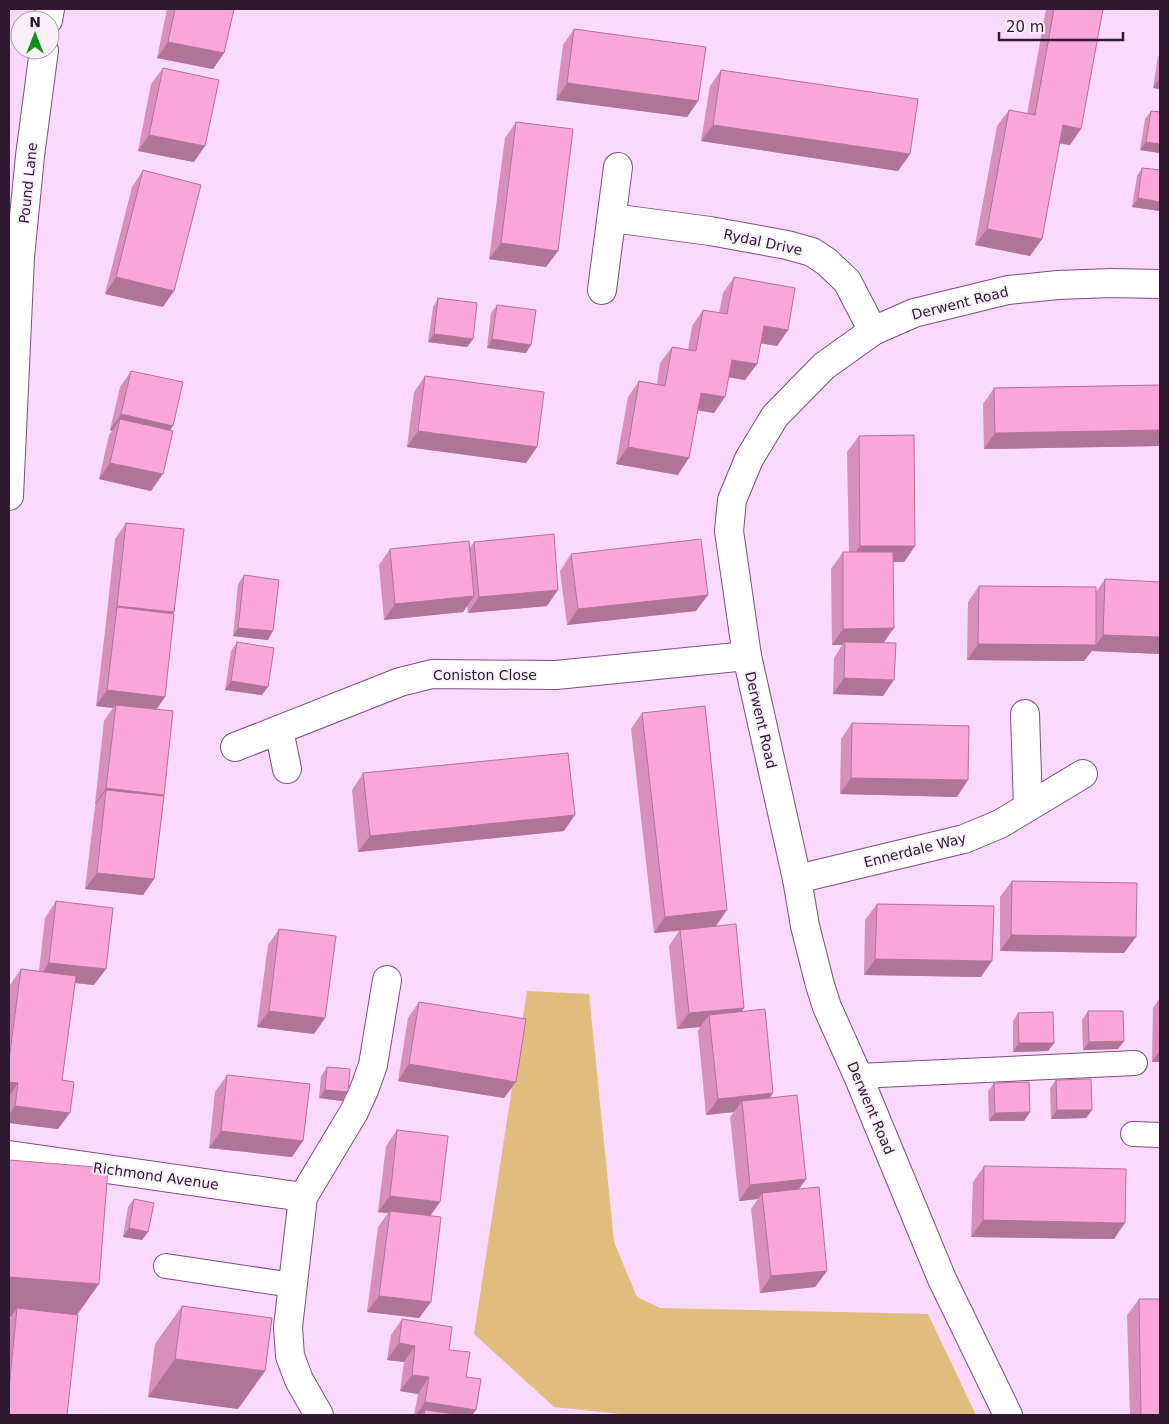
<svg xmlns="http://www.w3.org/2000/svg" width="1169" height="1424" viewBox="0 0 1169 1424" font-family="'DejaVu Sans',sans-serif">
  <rect width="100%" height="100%" fill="#fbd8fe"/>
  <polygon fill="#dfbd7c" points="527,991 589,994 614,1242 637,1297 660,1308 928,1314 976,1415 630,1415 554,1407 474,1334"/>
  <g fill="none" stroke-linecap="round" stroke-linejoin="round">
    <g stroke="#7e4c84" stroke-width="26">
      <g id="service">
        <polyline points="858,1076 1135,1063"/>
        <polyline points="1133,1134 1160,1135"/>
        <polyline points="166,1266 292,1285"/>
      </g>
    </g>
    <g stroke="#7e4c84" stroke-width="30">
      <g id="minor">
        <polyline points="612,218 710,231 787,245 812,252 827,262 847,281 873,331"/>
        <polyline points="602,290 618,167"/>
        <polyline points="1025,714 1028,807"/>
        <polyline points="279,730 287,769"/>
        <polyline points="235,747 400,682 432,674 556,675 747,656"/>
        <polyline points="797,879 964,839 1000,824 1083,774"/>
        <polyline points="9,1155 303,1197"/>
        <polyline points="319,1415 299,1380 290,1356 288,1327 303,1197 354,1112 364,1090 373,1065 387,980"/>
        <polyline points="1008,1415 942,1279 858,1076 827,1007 820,985 805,926 797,879 747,656 729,531 732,500 749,459 775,416 824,366 873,331 914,313 1008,290 1058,285 1111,283 1160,284"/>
      </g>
    </g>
    <g stroke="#7e4c84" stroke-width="30">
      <g id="tertiary">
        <polyline points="48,20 50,9"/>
        <polyline points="9,496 20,257 30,156 44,50"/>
      </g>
    </g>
    <use href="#service" stroke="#fff" stroke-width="24"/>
    <use href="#minor" stroke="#fff" stroke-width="28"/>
    <use href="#tertiary" stroke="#fff" stroke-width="28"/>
  </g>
  <g fill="#d88fbb">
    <polygon points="167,9 234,9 224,53 213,69 157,58"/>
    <polygon points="1046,9 1103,9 1070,145 1059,143 1042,239 1030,256 975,245 997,126 1009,110 1027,114"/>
    <polygon points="574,29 698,101 687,117 556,100 563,45"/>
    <polygon points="1160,54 1160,89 1153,88 1158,57"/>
    <polygon points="163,68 194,162 138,151 151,84"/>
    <polygon points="721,70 910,154 898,171 701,141 710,86"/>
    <polygon points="1151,111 1160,153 1140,150 1145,119"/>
    <polygon points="516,122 558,251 546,267 489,259 505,138"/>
    <polygon points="1142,168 1160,170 1160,211 1132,207 1137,176"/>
    <polygon points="143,170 163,307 105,294 132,187"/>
    <polygon points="734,277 788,330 777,346 761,343 757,364 745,380 729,377 714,413 698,410 678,475 616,464 628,397 639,381 657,384 660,363 672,347 688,350 692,326 703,310 719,313 723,293"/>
    <polygon points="438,298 473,339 467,347 428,342 433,307"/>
    <polygon points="497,305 531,345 526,353 487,348 491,313"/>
    <polygon points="131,371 170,430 151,491 99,479 109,435 112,431 110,430 120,387"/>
    <polygon points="425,376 537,447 526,463 407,447 414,392"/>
    <polygon points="1160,385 1160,446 984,449 983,404 994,388"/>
    <polygon points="859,436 915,546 904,562 893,562 884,643 883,696 833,694 834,658 842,645 832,645 831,569 843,552 849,552 847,452"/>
    <polygon points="126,523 174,612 173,614 165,697 156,709 164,795 163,796 154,879 143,895 85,889 95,806 96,804 95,804 104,721 113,708 96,706 106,623 106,622 115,539"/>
    <polygon points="474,542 547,606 468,613 467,606 463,612 384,620 379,565 390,549 470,548"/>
    <polygon points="571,554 696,611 567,625 560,571"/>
    <polygon points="244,575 268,640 233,636 238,584"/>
    <polygon points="1105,579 1160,654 1092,651 1084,661 967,660 968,602 979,586 1096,592"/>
    <polygon points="237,642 262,695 225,690 231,651"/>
    <polygon points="642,713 744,1008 742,1011 773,1093 769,1098 806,1179 799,1189 827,1271 815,1287 760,1293 751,1209 758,1199 739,1201 730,1117 734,1112 706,1115 698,1031 700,1027 677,1029 669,946 679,931 654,933 631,729"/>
    <polygon points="852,723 957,797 840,794 841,739"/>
    <polygon points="363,773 564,831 358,852 352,790"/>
    <polygon points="1012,881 1124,953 1000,951 1000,897"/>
    <polygon points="56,901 94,985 75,983 62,1080 58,1129 9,1123 9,992 10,985 21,969 39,971 45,918"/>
    <polygon points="877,904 981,977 864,975 865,920"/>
    <polygon points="279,929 325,1018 314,1034 257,1027 268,945"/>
    <polygon points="1160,998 1160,1062 1152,1062 1153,1008"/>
    <polygon points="419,1002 516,1082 504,1098 398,1081 408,1018"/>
    <polygon points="1088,1011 1124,1041 1118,1049 1083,1050 1082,1020"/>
    <polygon points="1018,1013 1054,1043 1048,1051 1013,1052 1013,1021"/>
    <polygon points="327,1067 348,1092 342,1101 319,1098 321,1076"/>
    <polygon points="227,1075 292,1157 209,1148 215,1092"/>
    <polygon points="1056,1080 1092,1110 1086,1118 1051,1119 1050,1088"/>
    <polygon points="994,1083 1030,1112 1024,1121 989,1121 988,1091"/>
    <polygon points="397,1130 430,1216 431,1302 419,1318 367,1312 378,1227 388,1213 378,1212 386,1146"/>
    <polygon points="9,1160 77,1315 9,1415 9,1321 11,1317"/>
    <polygon points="984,1166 1114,1239 971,1237 973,1182"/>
    <polygon points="134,1199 148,1232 142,1240 123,1237 128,1207"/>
    <polygon points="1139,1299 1160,1415 1130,1415 1127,1315"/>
    <polygon points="182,1306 265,1371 238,1409 148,1397 155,1344"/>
    <polygon points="402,1319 449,1350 466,1377 476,1410 472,1415 414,1415 418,1394 400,1391 404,1362 387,1360 391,1335"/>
  </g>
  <g fill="#b07498">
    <polygon points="168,42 224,53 213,69 157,58"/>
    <polygon points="1159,79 1160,80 1160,89 1153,88"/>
    <polygon points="567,83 698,101 687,117 556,100"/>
    <polygon points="713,125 910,154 898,171 701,141"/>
    <polygon points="1063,125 1081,129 1070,145 1051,142"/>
    <polygon points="149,135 205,146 194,162 138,151"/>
    <polygon points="1146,142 1160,144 1160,153 1140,150"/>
    <polygon points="1138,198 1160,202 1160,211 1132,207"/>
    <polygon points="987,229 1042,239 1030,256 975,245"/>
    <polygon points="501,243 558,251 546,267 489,259"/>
    <polygon points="116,277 174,291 163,307 105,294"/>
    <polygon points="764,326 788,330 777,346 752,342"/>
    <polygon points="434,334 473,339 467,347 428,342"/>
    <polygon points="492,339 531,345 526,353 487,348"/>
    <polygon points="732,360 757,364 745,380 720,376"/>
    <polygon points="701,393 725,397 714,413 689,409"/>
    <polygon points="121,414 173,426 162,442 120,419 112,431 110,430"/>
    <polygon points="1160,430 1160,446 984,449 995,433"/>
    <polygon points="418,431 537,447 526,463 407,447"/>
    <polygon points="628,447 689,458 678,475 616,464"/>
    <polygon points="110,463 163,474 151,491 99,479"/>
    <polygon points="860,546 915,546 904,562 849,562"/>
    <polygon points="558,590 547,606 468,613 479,597"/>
    <polygon points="708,595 696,611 567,625 578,609"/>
    <polygon points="474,596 463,612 384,620 395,604"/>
    <polygon points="117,606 174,612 163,628 117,607 106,622"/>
    <polygon points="238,628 273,631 268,640 233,636"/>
    <polygon points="894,628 882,645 845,642 842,645 832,645 843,629"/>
    <polygon points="1103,635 1160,637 1160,654 1092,651"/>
    <polygon points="978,644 1096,645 1084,661 967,660"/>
    <polygon points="844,678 894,680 883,696 833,694"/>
    <polygon points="231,681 268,687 262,695 225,690"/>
    <polygon points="107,690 165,697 154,713 116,705 113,708 96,706"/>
    <polygon points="851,778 968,780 957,797 840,794"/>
    <polygon points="106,788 164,795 152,811 106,790 96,804 95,804"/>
    <polygon points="575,815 564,831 358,852 370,836"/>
    <polygon points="97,873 154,879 143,895 85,889"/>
    <polygon points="727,910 716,926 654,933 665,917"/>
    <polygon points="1011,935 1136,937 1124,953 1000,951"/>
    <polygon points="875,959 992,961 981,977 864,975"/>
    <polygon points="49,963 106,969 94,985 38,979"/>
    <polygon points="744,1008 733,1024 709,1015 700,1027 677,1029 689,1013"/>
    <polygon points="269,1011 325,1018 314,1034 257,1027"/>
    <polygon points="1124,1041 1118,1049 1083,1050 1089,1042"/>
    <polygon points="1019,1043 1054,1043 1048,1051 1013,1052"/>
    <polygon points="1160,1050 1160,1062 1152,1062"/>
    <polygon points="409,1064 516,1082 504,1098 398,1081"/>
    <polygon points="9,1082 18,1083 9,1097"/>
    <polygon points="325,1090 348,1092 342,1101 319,1098"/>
    <polygon points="773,1093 762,1109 742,1101 734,1112 706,1115 718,1099"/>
    <polygon points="15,1106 70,1113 58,1129 9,1123 9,1115"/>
    <polygon points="1057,1110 1092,1110 1086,1118 1051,1119"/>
    <polygon points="1030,1112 1024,1121 989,1121 995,1113"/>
    <polygon points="221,1131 303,1141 292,1157 209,1148"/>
    <polygon points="806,1179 795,1195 762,1193 758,1199 739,1201 750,1185"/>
    <polygon points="390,1196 440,1202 429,1218 390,1211 388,1213 378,1212"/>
    <polygon points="983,1220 1125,1223 1114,1239 971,1237"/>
    <polygon points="129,1228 148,1232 142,1240 123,1237"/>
    <polygon points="827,1271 815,1287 760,1293 771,1276"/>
    <polygon points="9,1277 99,1284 72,1322 17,1308 11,1317 9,1317"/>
    <polygon points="379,1296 431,1302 419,1318 367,1312"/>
    <polygon points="399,1343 415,1346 404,1362 387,1360"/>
    <polygon points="175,1359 265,1371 238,1409 148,1397"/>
    <polygon points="412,1375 429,1377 418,1394 400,1391"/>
    <polygon points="425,1402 476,1410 472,1415 424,1415 425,1410 422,1415 416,1415"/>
  </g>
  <g fill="#fba6d9" stroke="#b07498">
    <polygon points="175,9 234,9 224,53 168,42"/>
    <polygon points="1054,9 1103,9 1081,129 1063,125 1042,239 987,229 1009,110 1035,115"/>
    <polygon points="574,29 706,47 698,101 567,83"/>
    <polygon points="163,68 219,80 205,146 149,135"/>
    <polygon points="721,70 918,99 910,154 713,125"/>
    <polygon points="1151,111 1160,112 1160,144 1146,142"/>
    <polygon points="516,122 573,129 558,251 501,243"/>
    <polygon points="1142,168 1160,170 1160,202 1138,198"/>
    <polygon points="143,170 201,185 174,291 116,277"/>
    <polygon points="734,277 795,288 788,330 764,326 757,364 732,360 725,397 701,393 689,458 628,447 639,381 665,386 672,347 696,351 703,310 727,314"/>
    <polygon points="438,298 477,303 473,339 434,334"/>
    <polygon points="497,305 536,310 531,345 492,339"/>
    <polygon points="131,371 183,382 173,426 121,414"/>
    <polygon points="425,376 544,392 537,447 418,431"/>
    <polygon points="1160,385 1160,430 995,433 994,388"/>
    <polygon points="120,419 173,431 163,474 110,463"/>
    <polygon points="914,435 915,546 860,546 859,436"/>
    <polygon points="126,523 184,529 174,612 117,606"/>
    <polygon points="554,534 558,590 479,597 474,542"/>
    <polygon points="701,539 708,595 578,609 571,554"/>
    <polygon points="469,541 474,596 395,604 390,549"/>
    <polygon points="843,552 893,552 894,628 843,629"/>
    <polygon points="244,575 279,580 273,631 238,628"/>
    <polygon points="1105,579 1160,582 1160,637 1103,635"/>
    <polygon points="979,586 1096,587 1096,645 978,644"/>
    <polygon points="117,607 174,614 165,697 107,690"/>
    <polygon points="237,642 274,648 268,687 231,681"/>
    <polygon points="845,642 896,643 894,680 844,678"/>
    <polygon points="116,705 173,711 164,795 106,788"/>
    <polygon points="705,706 727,910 665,917 642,713"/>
    <polygon points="852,723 969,726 968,780 851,778"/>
    <polygon points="568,753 575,815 370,836 363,773"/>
    <polygon points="106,790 164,796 154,879 97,873"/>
    <polygon points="1012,881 1137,883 1136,937 1011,935"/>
    <polygon points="56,901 113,908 106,969 49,963"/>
    <polygon points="877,904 994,906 992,961 875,959"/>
    <polygon points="736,924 744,1008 689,1013 680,930"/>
    <polygon points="279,929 336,936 325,1018 269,1011"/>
    <polygon points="21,969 76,976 62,1080 74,1082 70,1113 15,1106 18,1083 9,1082 9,1060"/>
    <polygon points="419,1002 526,1019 516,1082 409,1064"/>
    <polygon points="765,1009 773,1093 718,1099 709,1015"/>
    <polygon points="1088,1011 1123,1011 1124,1041 1089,1042"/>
    <polygon points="1053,1012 1054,1043 1019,1043 1018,1013"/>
    <polygon points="327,1067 350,1069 348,1092 325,1090"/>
    <polygon points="227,1075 310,1084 303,1141 221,1131"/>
    <polygon points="1091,1079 1092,1110 1057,1110 1056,1080"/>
    <polygon points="1029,1082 1030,1112 995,1113 994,1083"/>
    <polygon points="797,1095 806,1179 750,1185 742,1101"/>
    <polygon points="397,1130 448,1136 440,1202 390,1196"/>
    <polygon points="9,1160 108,1168 99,1284 9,1277"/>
    <polygon points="984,1166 1126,1169 1125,1223 983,1220"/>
    <polygon points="819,1187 827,1271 771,1276 762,1193"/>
    <polygon points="134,1199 154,1203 148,1232 129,1228"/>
    <polygon points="390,1211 441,1217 431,1302 379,1296"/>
    <polygon points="1139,1299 1160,1299 1160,1415 1141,1415"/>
    <polygon points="182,1306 272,1318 265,1371 175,1359"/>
    <polygon points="17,1308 78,1315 67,1415 9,1415 9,1389"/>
    <polygon points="402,1319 452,1327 449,1350 470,1352 466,1377 481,1379 476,1410 425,1402 429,1377 412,1375 415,1346 399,1343"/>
    <polygon points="425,1410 463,1415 424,1415"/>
  </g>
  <g text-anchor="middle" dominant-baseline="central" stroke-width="4" stroke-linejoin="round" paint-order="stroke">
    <g font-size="14" fill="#2e1931" stroke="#faeffb">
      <text transform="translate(28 183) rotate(-84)">Pound Lane</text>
      <text transform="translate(763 242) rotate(12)">Rydal Drive</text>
      <text transform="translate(960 303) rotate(-14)">Derwent Road</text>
      <text x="485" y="675">Coniston Close</text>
      <text transform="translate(761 720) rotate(77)">Derwent Road</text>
      <text transform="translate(915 850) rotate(-14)">Ennerdale Way</text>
      <text transform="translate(871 1108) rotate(67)">Derwent Road</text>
      <text transform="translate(156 1176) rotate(8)">Richmond Avenue</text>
    </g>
  </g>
  <rect width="1169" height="1424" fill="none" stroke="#2e1931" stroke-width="20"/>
  <g transform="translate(35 35)"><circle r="24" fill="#faeffb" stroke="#a899aa"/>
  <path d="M0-4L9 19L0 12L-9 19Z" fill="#158f1c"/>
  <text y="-8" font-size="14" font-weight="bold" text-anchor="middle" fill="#2e1931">N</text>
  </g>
  <path d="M999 32v8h124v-8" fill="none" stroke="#2e1931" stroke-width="2.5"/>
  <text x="1006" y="32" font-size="15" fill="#2e1931" stroke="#faeffb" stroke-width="4" paint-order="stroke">20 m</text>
</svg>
